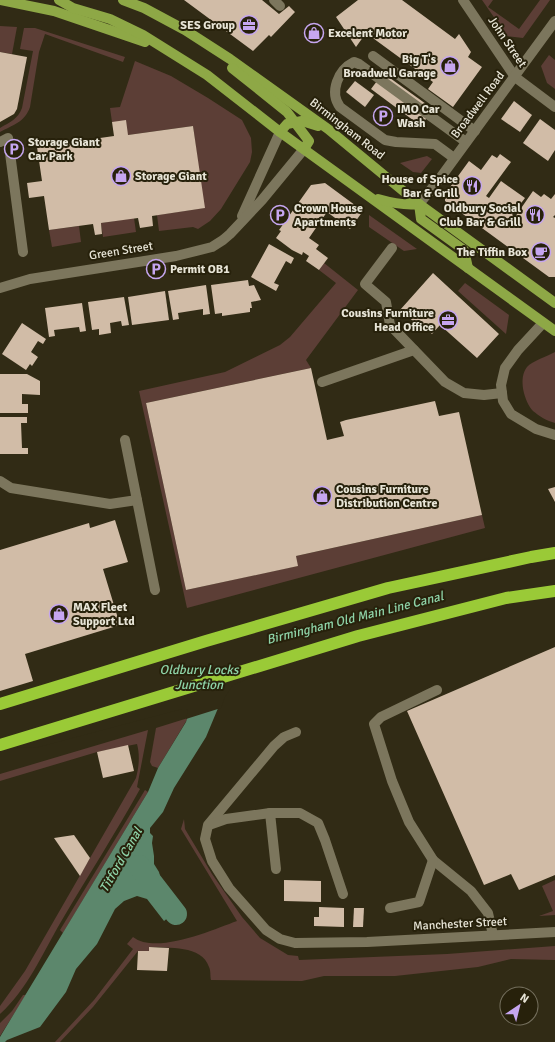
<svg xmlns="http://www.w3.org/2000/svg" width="555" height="1042" viewBox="0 0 555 1042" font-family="Signika,sans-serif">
  <rect width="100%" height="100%" fill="#312b15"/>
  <g fill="#5c3e36">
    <polygon points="482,0 493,0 488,7 519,29 540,0 550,0 523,38 507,36"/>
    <polygon points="0,26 17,27 12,54 0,52"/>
    <path d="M 24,28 L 35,28 L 125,57 L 123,62 L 45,34 L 39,52 L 30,107 C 25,122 13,125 0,132 L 0,128 C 10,122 18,119 22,108 L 33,51 L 20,49 Z"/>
    <polygon points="549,55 555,60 555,89 547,83 541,66"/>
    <polygon points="135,61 171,76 208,98 242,120 251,138 252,152 250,162 221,209 210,221 198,229 193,227 159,231 157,215 204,208 193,126 128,135 112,122 110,108 120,107"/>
    <polygon points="427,156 432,159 421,173 413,172 400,163"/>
    <polygon points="369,215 417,249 404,251 369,227"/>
    <polygon points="134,218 136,232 103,237 101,223"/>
    <polygon points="79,226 81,242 52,247 49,230"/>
    <polygon points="324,263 358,290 306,360 311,368 146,403 186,590 297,566 296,556 482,515 485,528 187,608 139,391 225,372 280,345 290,337 336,283 319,270"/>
    <polygon points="465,283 509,315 506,334 458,291"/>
    <path d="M 555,352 L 555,423 C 547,421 539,416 533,411 C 524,401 518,378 527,367 C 532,361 548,356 555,352 Z"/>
    <polygon points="188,718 158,768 152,766 150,762 156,728"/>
    <path d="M 148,730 L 137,787 L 140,789 C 115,834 88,876 62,920 C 43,952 28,989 0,1014 L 0,1006 L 25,971 L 136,778 C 139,767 140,755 137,744 L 97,752 L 0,781 L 0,774 Z"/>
    <polygon points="145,790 148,792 63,933 60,930"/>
    <path d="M 184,819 L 185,829 L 212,874 L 242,917 L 260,938 L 288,955 L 298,956 L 299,960 L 447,954 L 555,946 L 555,960 L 511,959 L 478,967 L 395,976 L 324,976 L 302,981 L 211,980 C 210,976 211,971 209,967 C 202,945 168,948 150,947 L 149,951 L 138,951 L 93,1007 L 60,1042 L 55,1042 L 94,1000 L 133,949 L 127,944 L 133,937 C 156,955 212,930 237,921 L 181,829 Z"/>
    <polygon points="555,880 555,915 539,916 553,911 542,886"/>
    <polygon points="23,995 26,995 0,1036 0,1023 12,1011"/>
  </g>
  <path fill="#5c876c" d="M 555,547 L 555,587 L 486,598 L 362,630 L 231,684 L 221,701 L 206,737 L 174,788 L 163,812 L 150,828 L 150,833 L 153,836 L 152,843 L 154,856 L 154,864 L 159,872 L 161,880 L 160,885 L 153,894 L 154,897 C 162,901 167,908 170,916 L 164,921 L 147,899 L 137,896 L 124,901 L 115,909 L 97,944 L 76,969 L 66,992 L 40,1027 L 7,1040 L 5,1042 L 0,1042 L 0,1037 L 6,1027 L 148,792 L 158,768 L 186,722 L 190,710 L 187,707 L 182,707 L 35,746 L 0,744 L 0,708 L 11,708 L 97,682 L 298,609 L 389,582 L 506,556 Z"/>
  <polygon fill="#312b15" points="555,545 555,589 363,632 233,685 225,697 221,708 186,719 188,710 186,709 182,709 35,748 0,746 0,706 96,680 297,607 389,581 506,554"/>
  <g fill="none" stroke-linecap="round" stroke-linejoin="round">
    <polyline stroke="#5c876c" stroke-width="22" points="139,866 176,914"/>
  </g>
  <g fill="#d1bca7">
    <polygon points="184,0 262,0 279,14 289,6 295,12 271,37 269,35 253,51"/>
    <polygon points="358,0 402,0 455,39 459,34 471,52 468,57 482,67 453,107 428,89 433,82 366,33 356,47 336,17"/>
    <polygon points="0,52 27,57 17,109 14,114 0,122"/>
    <polygon points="383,73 433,109 421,126 371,89"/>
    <polygon points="355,81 374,95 365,107 346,92"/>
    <polygon points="514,101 532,115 520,132 501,119"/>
    <polygon points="540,119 555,130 555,150 548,161 523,143"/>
    <polygon points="126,120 128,135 193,126 205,208 152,216 153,226 140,228 138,218 101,223 102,234 95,235 93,224 49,230 44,196 29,198 27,183 42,181 37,147 114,136 112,122"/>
    <polygon points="500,154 511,162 486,196 489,198 501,181 525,198 512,215 515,217 533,191 541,197 544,194 551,199 555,194 555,215 553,217 555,218 555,277 549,277 445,201 445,194 469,161 481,170 492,155 497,158"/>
    <polygon points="325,183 363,211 350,229 327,212 309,238 319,245 316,249 328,258 319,270 306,261 309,256 303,252 302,255 292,250 276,238 281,231 279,230 311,185"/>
    <polygon points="269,244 294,258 291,264 286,261 274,283 279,285 276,291 251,277"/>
    <polygon points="433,273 499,334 477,358 440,325 432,334 427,329 425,331 400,310"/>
    <polygon points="248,280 249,286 254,285 261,300 251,302 252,308 250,308 250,312 222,316 222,313 215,314 211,285"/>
    <polygon points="206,285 210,314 203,315 203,309 178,313 179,319 173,320 168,291"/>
    <polygon points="165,291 169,320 132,325 128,297"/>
    <polygon points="124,297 129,325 122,326 121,321 110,323 111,333 99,335 99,329 92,330 88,302"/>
    <polygon points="82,303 86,331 80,332 79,327 54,330 55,336 49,337 45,308"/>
    <polygon points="22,323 46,339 43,344 38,341 31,352 38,357 32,366 30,364 26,370 2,354"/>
    <polygon points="311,368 327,440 344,436 340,422 346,420 435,401 439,416 459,412 482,515 296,556 298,566 186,590 146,403"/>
    <polygon points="0,374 27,374 40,381 40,395 22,394 22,404 28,404 28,413 0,413"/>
    <polygon points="0,417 27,417 27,423 21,423 22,448 28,448 28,454 0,454"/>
    <polygon points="555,487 555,502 548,489"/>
    <polygon points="115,520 128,562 103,569 120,625 25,654 33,681 0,691 0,550 89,523 90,528"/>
    <polygon points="555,647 555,875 519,890 511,874 484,885 407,711"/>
    <polygon points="128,745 134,771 103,778 97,752"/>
    <polygon points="74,835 90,858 80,876 54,838"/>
    <polygon points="284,880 321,881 321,902 284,901"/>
    <polygon points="319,907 344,908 344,927 314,926 314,917 319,917"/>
    <polygon points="354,908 364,908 363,927 353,927"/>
    <polygon points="149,947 169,948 167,971 137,970 138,951 149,951"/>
  </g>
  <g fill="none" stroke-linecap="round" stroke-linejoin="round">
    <g stroke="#7c765d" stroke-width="10">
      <polyline points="274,0 280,6"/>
      <polyline points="463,0 515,77 555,107"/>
      <polyline points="373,56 475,131"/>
      <polyline points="0,142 8,138 23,252"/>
      <path d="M 454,158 L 435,144 L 396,142 L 385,140 L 340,107 C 329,92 338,70 354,62 L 359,64 L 466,142"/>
      <polyline points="419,204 438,181 555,21"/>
      <polyline points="242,216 280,132"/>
      <polyline points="392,248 365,284 386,302 390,325 445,382 464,393 484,395 502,393"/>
      <polyline points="0,288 30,279 176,256 212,247 223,240 230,234 262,200 304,149"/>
      <polyline points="543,323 518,350 505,368 501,385 503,401 511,414 536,429 555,435"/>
      <polyline points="322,382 414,350"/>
      <polyline points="125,440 155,590"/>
      <polyline points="0,481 11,488 110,504 137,500"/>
      <polyline points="437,690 381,717 374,724 392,781 409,822 433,860 471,891 488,913 493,935"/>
      <polyline points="296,732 284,737 274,746 208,825 205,839 212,861 229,888 266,930 280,939 295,943 367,942 555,932"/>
      <polyline points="270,813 276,869"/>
      <polyline points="209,825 226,819 270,813 300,813 318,823 325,840 343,894"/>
      <polyline points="390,908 419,902 433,860"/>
    </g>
    <g stroke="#8ea846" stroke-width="10">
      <polyline points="0,0 54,11 145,42"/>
      <polyline points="59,0 73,8 110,19 143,35 207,75 280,132 555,331"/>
      <polyline points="123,0 144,8 185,30 230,59 328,129 419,204 555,303"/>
      <polyline points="232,68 287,112 309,141 304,149"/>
      <polyline points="280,132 287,124 302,121 318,126"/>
      <path d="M 378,199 C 392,203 405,206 419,204"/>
      <polyline points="419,204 421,219 464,250 468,268"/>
    </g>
    <g stroke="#9aca37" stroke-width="12">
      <polyline points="0,704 206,641 388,588 531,557 555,553"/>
      <polyline points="0,745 358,636 506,598 555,591"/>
    </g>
  </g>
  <defs>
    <g id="office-ring" transform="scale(1)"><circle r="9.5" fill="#27210b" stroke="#c6a6f0" stroke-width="1.5"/><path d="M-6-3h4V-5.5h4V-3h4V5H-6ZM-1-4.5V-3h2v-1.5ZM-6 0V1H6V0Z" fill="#c6a6f0"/></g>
    <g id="shop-ring" transform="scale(1)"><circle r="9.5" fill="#27210b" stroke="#c6a6f0" stroke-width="1.5"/><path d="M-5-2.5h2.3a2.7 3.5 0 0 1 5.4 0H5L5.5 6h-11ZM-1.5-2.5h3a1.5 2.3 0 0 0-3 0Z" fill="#c6a6f0"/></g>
    <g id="parking-ring" transform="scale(1)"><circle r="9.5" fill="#27210b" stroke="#c6a6f0" stroke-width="1.5"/><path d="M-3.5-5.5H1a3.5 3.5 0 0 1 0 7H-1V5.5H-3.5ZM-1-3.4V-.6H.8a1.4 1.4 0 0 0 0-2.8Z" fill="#c6a6f0"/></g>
    <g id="restaurant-ring" transform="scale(1)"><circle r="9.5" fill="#27210b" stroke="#c6a6f0" stroke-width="1.5"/><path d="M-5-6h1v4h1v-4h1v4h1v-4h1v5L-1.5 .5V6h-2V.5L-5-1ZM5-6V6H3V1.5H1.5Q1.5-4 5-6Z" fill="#c6a6f0"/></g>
    <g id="cafe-ring" transform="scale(1)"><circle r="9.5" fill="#27210b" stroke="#c6a6f0" stroke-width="1.5"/><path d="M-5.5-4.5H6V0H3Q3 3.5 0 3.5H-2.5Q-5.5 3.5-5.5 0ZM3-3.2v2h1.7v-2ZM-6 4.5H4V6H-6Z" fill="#c6a6f0"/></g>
  </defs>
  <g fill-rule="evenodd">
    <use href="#office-ring" x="249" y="25"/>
    <use href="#shop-ring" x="314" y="33"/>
    <use href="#shop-ring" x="450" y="66"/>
    <use href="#parking-ring" x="383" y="116"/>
    <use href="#parking-ring" x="14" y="149"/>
    <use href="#shop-ring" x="121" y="176"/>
    <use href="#restaurant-ring" x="472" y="186"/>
    <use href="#parking-ring" x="280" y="215"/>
    <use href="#restaurant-ring" x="535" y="215"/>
    <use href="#cafe-ring" x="541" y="252"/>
    <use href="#parking-ring" x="156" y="269"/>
    <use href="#office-ring" x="448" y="320"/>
    <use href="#shop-ring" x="322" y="496"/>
    <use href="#shop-ring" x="59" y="614"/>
  </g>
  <g text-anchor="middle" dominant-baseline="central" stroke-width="4" stroke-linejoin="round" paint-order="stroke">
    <g font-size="12" font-weight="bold" fill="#e8e5d7" stroke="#27210b" text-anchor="start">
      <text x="235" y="25" text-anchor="end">SES Group</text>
      <text x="328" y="33">Excelent Motor</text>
      <text x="436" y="59" text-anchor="end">Big T's<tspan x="436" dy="14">Broadwell Garage</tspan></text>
      <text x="397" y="109">IMO Car<tspan x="397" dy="14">Wash</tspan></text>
      <text x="28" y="142">Storage Giant<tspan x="28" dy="14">Car Park</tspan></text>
      <text x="135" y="176">Storage Giant</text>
      <text x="458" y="179" text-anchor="end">House of Spice<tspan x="458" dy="14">Bar &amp; Grill</tspan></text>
      <text x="294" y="208">Crown House<tspan x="294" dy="14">Apartments</tspan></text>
      <text x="521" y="208" text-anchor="end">Oldbury Social<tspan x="521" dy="14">Club Bar &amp; Grill</tspan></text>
      <text x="527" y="252" text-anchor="end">The Tiffin Box</text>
      <text x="170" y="269">Permit OB1</text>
      <text x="434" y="313" text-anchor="end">Cousins Furniture<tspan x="434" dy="14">Head Office</tspan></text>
      <text x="336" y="489">Cousins Furniture<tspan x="336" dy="14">Distribution Centre</tspan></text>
      <text x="73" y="607">MAX Fleet<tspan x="73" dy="14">Support Ltd</tspan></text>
    </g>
    <g font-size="12" fill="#e8e5d7" stroke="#27210b">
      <text transform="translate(507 42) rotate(56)">John Street</text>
      <text transform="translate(478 105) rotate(-53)">Broadwell Road</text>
      <text transform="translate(347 129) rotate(38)">Birmingham Road</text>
      <text transform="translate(121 251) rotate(-9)">Green Street</text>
      <text transform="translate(460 924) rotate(-3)">Manchester Street</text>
    </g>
    <g font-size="13" font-style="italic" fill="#8ed3a8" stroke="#27210b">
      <text transform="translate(355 618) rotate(-14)">Birmingham Old Main Line Canal</text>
      <text x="199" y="670">Oldbury Locks<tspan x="199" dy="15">Junction</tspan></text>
      <text transform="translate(121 860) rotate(-60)">Titford Canal</text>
    </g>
  </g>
  <g transform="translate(519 1006) rotate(35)"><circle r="19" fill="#27210b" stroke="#746f5d"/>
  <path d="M0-3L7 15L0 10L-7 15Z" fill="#c6a6f0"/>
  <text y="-6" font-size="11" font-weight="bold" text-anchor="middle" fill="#e8e5d7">N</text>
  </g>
</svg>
